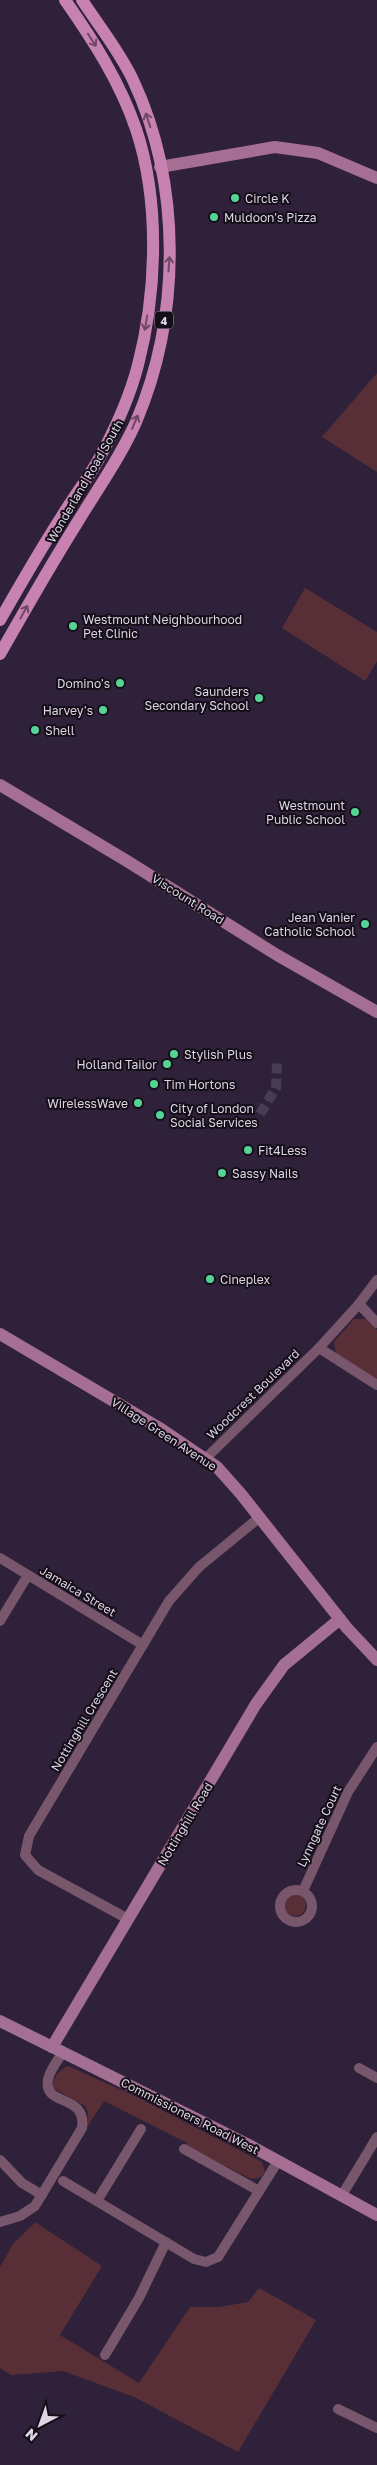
<svg xmlns="http://www.w3.org/2000/svg" width="377" height="2465" viewBox="0 0 377 2465" font-family="'Golos Text',sans-serif">
  <rect width="100%" height="100%" fill="#2e2139"/>
  <g fill="#592f37">
    <polygon points="377,373 377,472 322,437"/>
    <polygon points="305,588 377,632 377,661 365,681 282,628"/>
    <polygon points="354,1319 366,1319 377,1330 377,1380 336,1354 334,1342"/>
    <circle cx="295" cy="1905" r="11"/>
    <path d="M 68,2066 L 139,2098 L 262,2162 L 265,2171 L 261,2177 L 251,2179 L 187,2146 L 187,2143 L 104,2101 L 87,2127 L 88,2112 L 85,2106 L 53,2088 C 51,2079 60,2069 68,2066 Z"/>
    <polygon points="35,2222 102,2266 60,2335 139,2383 190,2307 219,2307 248,2302 259,2288 316,2320 238,2452 134,2397 63,2371 11,2375 0,2368 0,2267 13,2244"/>
  </g>
  <g fill="none" stroke-linecap="round" stroke-linejoin="round">
    <polyline stroke="#483c53" stroke-width="10" stroke-dasharray="10 5" stroke-linecap="butt" points="260,1114 276,1088 277,1063"/>
    <g stroke="#78566c" stroke-width="10">
      <polyline points="377,1280 359,1304 377,1323"/>
      <polyline points="319,1348 359,1304"/>
      <polyline points="205,1459 319,1348 377,1385"/>
      <polyline points="0,1558 143,1645"/>
      <polyline points="0,1621 28,1575"/>
      <circle cx="296" cy="1906" r="16"/>
      <polyline points="303,1891 348,1792 377,1747"/>
      <polyline points="128,1919 38,1870 25,1855 29,1836 169,1601 199,1567 260,1517"/>
      <polyline points="359,2068 377,2078"/>
      <polyline points="184,2149 259,2191"/>
      <polyline points="0,2160 22,2183 42,2195"/>
      <polyline points="63,2181 194,2259 206,2262 218,2257 278,2161"/>
      <polyline points="342,2195 377,2137"/>
      <polyline points="97,2201 141,2129"/>
      <path d="M 0,2222 L 20,2216 L 35,2206 L 82,2128 C 87,2093 43,2107 48,2080 C 49,2071 58,2060 63,2052"/>
      <polyline points="105,2355 139,2298 166,2242"/>
      <polyline points="338,2409 377,2428"/>
    </g>
    <g stroke="#a56f93" stroke-width="12">
      <polyline points="160,167 275,147 318,153 377,178"/>
      <polyline points="0,785 127,861 277,955 377,1012"/>
      <polyline points="0,1334 161,1429 217,1467 241,1494 347,1628 377,1660"/>
      <polyline points="0,2021 249,2145 377,2215"/>
      <polyline points="52,2047 256,1704 284,1665 340,1619"/>
    </g>
    <g stroke="#c782b1" stroke-width="12">
      <path d="M 0,620 C 20,585 40,550 62,516 C 74,496 90,476 101,455 C 116,427 130,396 138,365 C 157,292 160,201 136,129 C 120,82 93,40 65,0"/>
      <path d="M 0,654 C 25,610 50,566 77,523 C 97,490 120,458 136,422 C 181,316 182,185 133,80 C 120,52 99,26 82,0"/>
    </g>
  </g>
  <defs><path id="oneway-shaft" d="M-6 0H5M1.5-3L5.5 0L1.5 3" fill="none" stroke-width="1.6" stroke-linecap="round" stroke-linejoin="round" transform="scale(1.25)"/></defs>
  <g stroke="#6e4864">
    <use href="#oneway-shaft" transform="translate(92 40) rotate(57)"/>
    <use href="#oneway-shaft" transform="translate(148 120) rotate(-108)"/>
    <use href="#oneway-shaft" transform="translate(169 264) rotate(-86)"/>
    <use href="#oneway-shaft" transform="translate(146 323) rotate(99)"/>
    <use href="#oneway-shaft" transform="translate(135 422) rotate(-67)"/>
    <use href="#oneway-shaft" transform="translate(24 612) rotate(-61)"/>
  </g>
  <g fill="#54d395" stroke="#140e18" stroke-width="2">
    <circle cx="235" cy="198" r="5"/>
    <circle cx="214" cy="217" r="5"/>
    <circle cx="73" cy="626" r="5"/>
    <circle cx="120" cy="683" r="5"/>
    <circle cx="259" cy="698" r="5"/>
    <circle cx="103" cy="710" r="5"/>
    <circle cx="35" cy="730" r="5"/>
    <circle cx="355" cy="812" r="5"/>
    <circle cx="365" cy="924" r="5"/>
    <circle cx="174" cy="1054" r="5"/>
    <circle cx="167" cy="1064" r="5"/>
    <circle cx="154" cy="1084" r="5"/>
    <circle cx="138" cy="1103" r="5"/>
    <circle cx="160" cy="1115" r="5"/>
    <circle cx="248" cy="1150" r="5"/>
    <circle cx="222" cy="1173" r="5"/>
    <circle cx="210" cy="1279" r="5"/>
  </g>
  <g text-anchor="middle" dominant-baseline="central" stroke-width="4" stroke-linejoin="round" paint-order="stroke">
    <rect fill="#140e18" stroke="#a199a7" stroke-width="1" x="155" y="311.5" width="18" height="17" rx="4"/>
    <g font-size="11" font-weight="bold" fill="#ddd5e4">
      <text x="164" y="320">4</text>
    </g>
    <g font-size="12" fill="#ddd5e4" stroke="#140e18" text-anchor="start">
      <text x="245" y="198">Circle K</text>
      <text x="224" y="217">Muldoon's Pizza</text>
      <text x="83" y="619">Westmount Neighbourhood<tspan x="83" dy="14">Pet Clinic</tspan></text>
      <text x="110" y="683" text-anchor="end">Domino's</text>
      <text x="249" y="691" text-anchor="end">Saunders<tspan x="249" dy="14">Secondary School</tspan></text>
      <text x="93" y="710" text-anchor="end">Harvey's</text>
      <text x="45" y="730">Shell</text>
      <text x="345" y="805" text-anchor="end">Westmount<tspan x="345" dy="14">Public School</tspan></text>
      <text x="355" y="917" text-anchor="end">Jean Vanier<tspan x="355" dy="14">Catholic School</tspan></text>
      <text x="184" y="1054">Stylish Plus</text>
      <text x="157" y="1064" text-anchor="end">Holland Tailor</text>
      <text x="164" y="1084">Tim Hortons</text>
      <text x="128" y="1103" text-anchor="end">WirelessWave</text>
      <text x="170" y="1108">City of London<tspan x="170" dy="14">Social Services</tspan></text>
      <text x="258" y="1150">Fit4Less</text>
      <text x="232" y="1173">Sassy Nails</text>
      <text x="220" y="1279">Cineplex</text>
    </g>
    <g font-size="12" fill="#ddd5e4" stroke="#140e18">
      <text transform="translate(85 481) rotate(-60)">Wonderland Road South</text>
      <text transform="translate(188 899) rotate(32)">Viscount Road</text>
      <text transform="translate(253 1394) rotate(-44)">Woodcrest Boulevard</text>
      <text transform="translate(164 1434) rotate(33)">Village Green Avenue</text>
      <text transform="translate(78 1591) rotate(31)">Jamaica Street</text>
      <text transform="translate(84 1720) rotate(-59)">Nottinghill Crescent</text>
      <text transform="translate(185 1824) rotate(-59)">Nottinghill Road</text>
      <text transform="translate(319 1826) rotate(-65)">Lynngate Court</text>
      <text transform="translate(190 2116) rotate(27)">Commissioners Road West</text>
    </g>
  </g>
  <g transform="translate(40 2425) rotate(221)" stroke="#140e18" stroke-width="4" paint-order="stroke">
  <path d="M0-4L9 19L0 12L-9 19Z" fill="#ddd5e4"/>
  <text y="-8" font-size="14" font-weight="bold" text-anchor="middle" fill="#ddd5e4">N</text>
  </g>
</svg>
